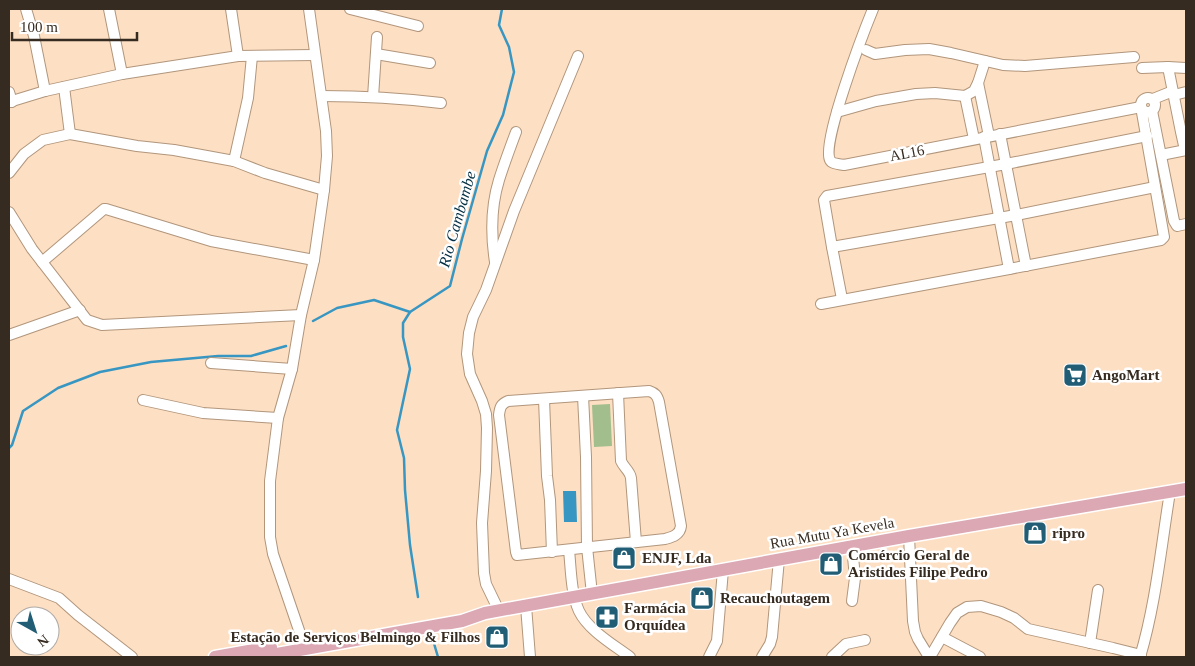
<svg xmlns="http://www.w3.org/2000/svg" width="1195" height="666" viewBox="0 0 1195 666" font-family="'Times New Roman',serif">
  <rect width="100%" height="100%" fill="#fddfc3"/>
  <polygon fill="#a2be8d" points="610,404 612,446 594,447 592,405"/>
  <polygon fill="#3796c2" points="563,491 576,491 577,522 564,522"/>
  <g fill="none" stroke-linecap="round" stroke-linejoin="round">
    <g stroke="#3796c2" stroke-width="2.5">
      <polyline points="313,321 337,308 374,300 410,312"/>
      <polyline points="9,448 12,445 23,411 58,388 100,372 151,362 218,356 251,356 286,346"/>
      <polyline points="418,597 410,545 405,490 404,458 397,430 410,369 403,337 403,323 410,312 450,286 462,239 487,151 503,115 514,72 509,47 499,25 502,9"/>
      <polyline points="430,630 438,657"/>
    </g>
    <g stroke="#b1967c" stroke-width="12">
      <g id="minor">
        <polyline points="26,9 34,36 45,91"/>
        <polyline points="109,9 122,74"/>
        <polyline points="231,9 238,56"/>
        <polyline points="350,9 418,26"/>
        <polyline points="866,50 875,54 905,50 929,49 951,53 1003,65 1025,66 1134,57"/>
        <polyline points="376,54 430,63"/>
        <polyline points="1168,67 1181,132 1185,150"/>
        <polyline points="1142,68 1168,67 1186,68"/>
        <polyline points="978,83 989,136"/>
        <polyline points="64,87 70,134"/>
        <polyline points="9,92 12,102"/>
        <polyline points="1174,95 1186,92"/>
        <path d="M 322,96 C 364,96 400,98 441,103"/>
        <polyline points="965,96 974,139"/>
        <polyline points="373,97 377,37"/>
        <circle cx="1148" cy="105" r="7"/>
        <polyline points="1153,99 1173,91"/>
        <polyline points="9,102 45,91 122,74 238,56 315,55"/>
        <polyline points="1152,111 1174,221 1177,226 1186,224"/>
        <polyline points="837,112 876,101 916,94 935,93 965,96 974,91 978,83 985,61"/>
        <polyline points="1000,134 1026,266"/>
        <polyline points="984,137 1009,269"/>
        <polyline points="1161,155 1186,150"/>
        <polyline points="234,161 248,98 252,56"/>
        <polyline points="9,173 24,154 43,140 70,134 137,146 174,150 234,161 265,173 324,190"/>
        <polyline points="9,212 32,249 87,320 102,325 301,315"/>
        <polyline points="832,247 1016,215 1155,187"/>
        <polyline points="42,262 104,209 106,209 211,241 314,260"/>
        <path d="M 495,262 C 491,236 491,206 499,180 C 504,164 510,148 516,132"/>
        <polyline points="842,299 832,247 824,200 827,196 1006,164 1147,136"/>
        <path d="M 821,304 L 1009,269 L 1161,240 L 1164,237 L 1141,107 L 844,165 C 839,164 832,164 830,160 C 821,143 864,31 873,9"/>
        <polyline points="9,335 80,310"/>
        <polyline points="211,363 292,369"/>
        <path d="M 649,391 C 655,393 657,395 659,402 L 681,526 C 680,535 672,537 665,539 L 517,555 L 516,552 L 499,415 C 500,407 501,404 508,401 Z"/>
        <path d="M 618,393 L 621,461 C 624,468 630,471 631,478 L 636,542"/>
        <polyline points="583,396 586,457 587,547 592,594"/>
        <polyline points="544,399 547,476 550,500 552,552"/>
        <polyline points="143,400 203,413 278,418"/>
        <polyline points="909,536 913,621 915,632 918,639 929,657"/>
        <polyline points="852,546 855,578 852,601"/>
        <path d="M 569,550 C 571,569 571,594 579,611 C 588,630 614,645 630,657"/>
        <polyline points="9,579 59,598 78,615 132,657"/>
        <polyline points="526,606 530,657"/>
        <polyline points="499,611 486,584 484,573 482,523 486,471 487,428 486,414 482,401 470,374 467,354 469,333 473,317 486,290 514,211 578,56"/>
        <polyline points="942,637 980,657"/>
        <polyline points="303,642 273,554 270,537 270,481 278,418 292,369 301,315 314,260 324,190 327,156 326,131 309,9"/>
        <polyline points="1090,643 1098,590"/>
        <polyline points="709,657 717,641 723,570"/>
        <polyline points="762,657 770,644 772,637 779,559"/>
        <polyline points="832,657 846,644 865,640"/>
        <polyline points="930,657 950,623 957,613 967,607 981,606 1001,612 1014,618 1028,629 1113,648 1141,655"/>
        <path d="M 1140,657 C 1156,603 1161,547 1170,492"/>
      </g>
    </g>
    <g stroke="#fff" stroke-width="15">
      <g id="major">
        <polyline points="215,657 271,647"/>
        <polyline points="260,657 462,621 485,613 909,536 1186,489"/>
      </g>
    </g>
    <use href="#minor" stroke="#fff" stroke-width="10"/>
    <use href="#major" stroke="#dba8b4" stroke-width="12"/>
  </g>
  <defs>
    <g id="supermarket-square" transform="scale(1.25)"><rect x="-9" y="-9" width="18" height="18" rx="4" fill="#215e75" stroke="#fff"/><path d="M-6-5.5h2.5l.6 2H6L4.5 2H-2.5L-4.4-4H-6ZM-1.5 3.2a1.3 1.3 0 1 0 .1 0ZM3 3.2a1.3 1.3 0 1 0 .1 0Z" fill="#fff"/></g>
    <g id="shop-square" transform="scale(1.25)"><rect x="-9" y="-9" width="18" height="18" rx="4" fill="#215e75" stroke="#fff"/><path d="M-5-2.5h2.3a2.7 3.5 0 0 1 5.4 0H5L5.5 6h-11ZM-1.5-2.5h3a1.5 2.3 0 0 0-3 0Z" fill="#fff"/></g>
    <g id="pharmacy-square" transform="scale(1.25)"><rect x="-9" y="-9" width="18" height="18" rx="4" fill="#215e75" stroke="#fff"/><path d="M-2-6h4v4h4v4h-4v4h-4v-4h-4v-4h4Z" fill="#fff"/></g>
  </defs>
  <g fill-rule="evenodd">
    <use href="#supermarket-square" x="1075" y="375"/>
    <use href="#shop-square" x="1035" y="533"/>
    <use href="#shop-square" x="624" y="558"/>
    <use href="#shop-square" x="831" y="564"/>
    <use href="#shop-square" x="702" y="598"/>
    <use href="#pharmacy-square" x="607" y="617"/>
    <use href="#shop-square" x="497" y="637"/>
  </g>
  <g text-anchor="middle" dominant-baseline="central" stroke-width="5" stroke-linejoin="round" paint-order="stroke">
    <g font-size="15" fill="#362b20" stroke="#fff">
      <text transform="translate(907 153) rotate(-11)">AL16</text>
      <text transform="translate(832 533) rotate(-10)">Rua Mutu Ya Kevela</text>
    </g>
    <g font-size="15" font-weight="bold" fill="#362b20" stroke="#fff" text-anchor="start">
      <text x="1092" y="375">AngoMart</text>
      <text x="1052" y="533">ripro</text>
      <text x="848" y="555">Comércio Geral de<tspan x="848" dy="17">Aristides Filipe Pedro</tspan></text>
      <text x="642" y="558">ENJF, Lda</text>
      <text x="720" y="598">Recauchoutagem</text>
      <text x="624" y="608">Farmácia<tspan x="624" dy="17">Orquídea</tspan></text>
      <text x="480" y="637" text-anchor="end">Estação de Serviços Belmingo &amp; Filhos</text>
    </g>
    <g font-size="16" font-style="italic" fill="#032e41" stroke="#fff">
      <text transform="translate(457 219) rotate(-74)">Rio Cambambe</text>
    </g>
  </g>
  <rect width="1195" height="666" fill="none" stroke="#362b20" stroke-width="20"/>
  <g transform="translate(35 631) rotate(141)"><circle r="24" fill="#ffffff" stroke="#afaaa6"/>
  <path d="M0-4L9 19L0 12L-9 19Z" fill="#215e75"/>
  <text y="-8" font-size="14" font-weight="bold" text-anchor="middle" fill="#362b20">N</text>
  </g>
  <path d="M12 32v8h125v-8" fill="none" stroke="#362b20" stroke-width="2.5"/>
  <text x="20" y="32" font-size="15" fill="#362b20" stroke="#ffffff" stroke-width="4" paint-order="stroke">100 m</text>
</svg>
